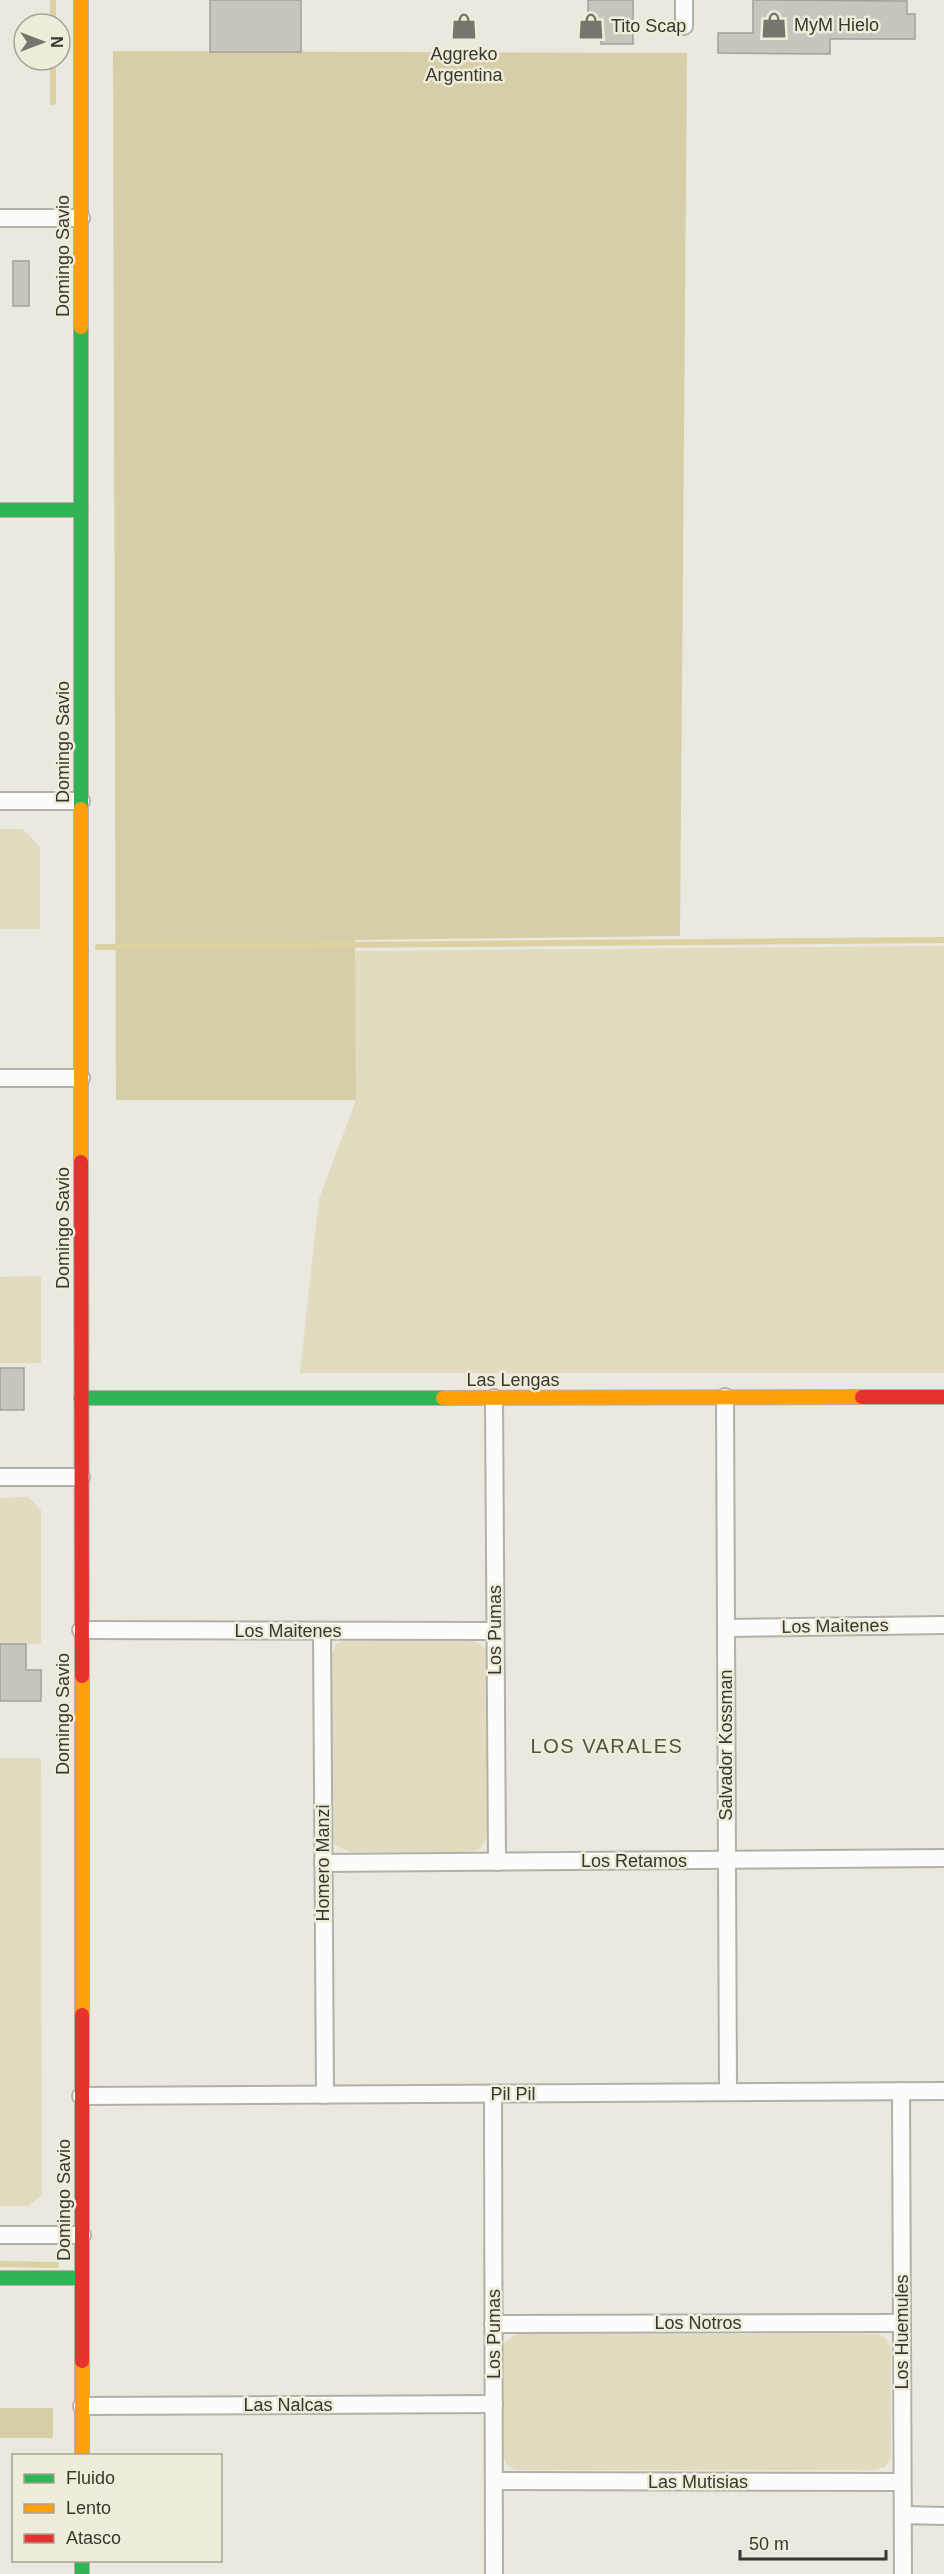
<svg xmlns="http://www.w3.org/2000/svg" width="944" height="2574" viewBox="0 0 944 2574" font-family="Arial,sans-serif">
  <rect width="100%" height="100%" fill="#eae8df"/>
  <g fill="#e1dbbf">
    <polygon points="0,829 23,829 40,847 40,929 0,929"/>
    <polygon points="944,946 944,1373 300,1373 319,1199 356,1100 355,951"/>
    <polygon points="41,1276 41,1363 0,1363 0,1277"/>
    <polygon points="28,1497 41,1510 41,1644 0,1644 0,1498"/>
    <polygon points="349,1639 473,1640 485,1648 488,1658 488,1836 480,1849 469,1852 351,1852 336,1846 332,1836 331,1658 336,1644"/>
    <polygon points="0,1758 41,1758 42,2194 29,2206 0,2206"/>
    <polygon points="516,2334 877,2334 886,2338 891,2347 891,2458 885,2467 875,2470 515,2470 506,2464 503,2454 503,2352 505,2342"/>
  </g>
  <g fill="#d6cea7">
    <polygon points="113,51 687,53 680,936 355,940 356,1100 116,1100"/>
    <rect x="0" y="2408" width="53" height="30"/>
  </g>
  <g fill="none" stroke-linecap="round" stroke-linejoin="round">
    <g stroke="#dbd1a1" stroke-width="6">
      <polyline points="53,0 53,24"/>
      <polyline points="53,60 53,102"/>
      <polyline points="98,947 944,940"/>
      <polyline points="0,2264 56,2265"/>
    </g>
  </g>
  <g fill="#c7c5be" stroke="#a2a09a" stroke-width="1.5">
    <rect x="210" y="0" width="91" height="52"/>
    <polygon points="588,0 633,0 633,44 601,44 601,24 588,24"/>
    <polygon points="753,0 907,1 907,14 915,14 915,39 830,39 830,54 718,53 718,33 753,33"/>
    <rect x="13" y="261" width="16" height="45"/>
    <rect x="0" y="1368" width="24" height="42"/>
    <polygon points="0,1644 26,1644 26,1670 41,1670 41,1701 0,1701"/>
  </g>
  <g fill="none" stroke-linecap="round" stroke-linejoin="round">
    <g stroke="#b1b0a9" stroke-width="20">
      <g id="street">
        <polyline points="684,0 684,26"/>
        <polyline points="0,218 81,218"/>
        <polyline points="0,801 81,801"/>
        <polyline points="0,1078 81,1078"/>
        <polyline points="725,1397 728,2092"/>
        <polyline points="494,1398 497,1862"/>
        <polyline points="0,1477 81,1477"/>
        <polyline points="726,1628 944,1625"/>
        <polyline points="81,1630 495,1631"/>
        <polyline points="322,1631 325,2095"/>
        <polyline points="323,1863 944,1858"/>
        <polyline points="901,2091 903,2574"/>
        <polyline points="493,2094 494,2574"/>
        <polyline points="81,2096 944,2091"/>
        <polyline points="0,2235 82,2235"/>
        <polyline points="493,2324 902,2323"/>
        <polyline points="82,2406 494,2404"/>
        <polyline points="494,2481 902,2482"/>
        <polyline points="903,2515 944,2516"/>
      </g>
    </g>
    <g stroke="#b1b0a9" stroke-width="16">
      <g id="fast">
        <polyline points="81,327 81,809"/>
        <polyline points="0,510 81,510"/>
        <polyline points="81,1398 443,1398"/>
        <polyline points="0,2278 82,2278"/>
        <polyline points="82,2560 82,2574"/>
      </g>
    </g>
    <g stroke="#b1b0a9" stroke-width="16">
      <g id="slow">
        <polyline points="81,0 81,327"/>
        <polyline points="81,809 81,1162"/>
        <polyline points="443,1398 862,1397"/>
        <polyline points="82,1676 82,2015"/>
        <polyline points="82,2361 82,2456"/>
      </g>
    </g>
    <g stroke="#b1b0a9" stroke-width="16">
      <g id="jam">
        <polyline points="81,1162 82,1676"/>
        <polyline points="862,1397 944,1397"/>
        <polyline points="82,2015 82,2361"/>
      </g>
    </g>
    <use href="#street" stroke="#fcfcfa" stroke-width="16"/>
    <use href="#fast" stroke="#30b455" stroke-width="14"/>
    <use href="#slow" stroke="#ff9f0a" stroke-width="14"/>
    <use href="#jam" stroke="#e5322d" stroke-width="14"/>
  </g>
  <defs>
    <g id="shop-bare" transform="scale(2.07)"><path d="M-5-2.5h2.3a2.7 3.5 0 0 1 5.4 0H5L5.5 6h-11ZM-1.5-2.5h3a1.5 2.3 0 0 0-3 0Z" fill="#77756d" stroke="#efecda" stroke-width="2.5" paint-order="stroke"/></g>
  </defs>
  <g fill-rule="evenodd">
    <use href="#shop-bare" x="774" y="25"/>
    <use href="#shop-bare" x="464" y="26"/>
    <use href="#shop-bare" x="591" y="26"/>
  </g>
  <g text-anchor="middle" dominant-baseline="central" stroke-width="5" stroke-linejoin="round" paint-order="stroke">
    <g font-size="18" fill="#393730" stroke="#efecda" text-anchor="start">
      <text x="794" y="25">MyM Hielo</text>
      <text x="611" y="26">Tito Scap</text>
      <text x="464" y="54" text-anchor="middle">Aggreko<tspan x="464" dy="21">Argentina</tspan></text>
    </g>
    <g font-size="18" fill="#393730" stroke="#efecda">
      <text transform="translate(63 256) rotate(-90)">Domingo Savio</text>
      <text transform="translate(63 742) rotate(-90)">Domingo Savio</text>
      <text transform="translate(63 1228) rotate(-90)">Domingo Savio</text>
      <text x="513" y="1380">Las Lengas</text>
      <text transform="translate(835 1626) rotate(-1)">Los Maitenes</text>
      <text transform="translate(495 1630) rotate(-90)">Los Pumas</text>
      <text x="288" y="1631">Los Maitenes</text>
      <text transform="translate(63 1714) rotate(-90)">Domingo Savio</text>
      <text transform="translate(726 1745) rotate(-90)">Salvador Kossman</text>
      <text x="634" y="1861">Los Retamos</text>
      <text transform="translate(323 1863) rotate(-90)">Homero Manzi</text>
      <text x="513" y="2094">Pil Pil</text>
      <text transform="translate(64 2200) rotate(-90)">Domingo Savio</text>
      <text x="698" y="2323">Los Notros</text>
      <text transform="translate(902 2332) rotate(-90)">Los Huemules</text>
      <text transform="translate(494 2334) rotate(-90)">Los Pumas</text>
      <text x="288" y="2405">Las Nalcas</text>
      <text x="698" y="2482">Las Mutisias</text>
    </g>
    <g font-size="20" letter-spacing="1.5" fill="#555243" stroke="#efecda">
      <text x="607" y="1746">LOS VARALES</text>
    </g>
  </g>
  <rect x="12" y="2454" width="210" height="108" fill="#efecda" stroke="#a6a496" stroke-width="1.5"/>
  <rect x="24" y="2474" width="30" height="9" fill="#30b455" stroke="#a6a496" stroke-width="1.5"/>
  <text x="66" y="2484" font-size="18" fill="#393730">Fluido</text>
  <rect x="24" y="2504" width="30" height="9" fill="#ff9f0a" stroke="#a6a496" stroke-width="1.5"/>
  <text x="66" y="2514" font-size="18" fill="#393730">Lento</text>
  <rect x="24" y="2534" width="30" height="9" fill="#e5322d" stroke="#a6a496" stroke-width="1.5"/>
  <text x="66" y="2544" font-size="18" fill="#393730">Atasco</text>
  <g transform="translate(42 42) rotate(90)"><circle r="28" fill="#efecda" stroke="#a6a496" stroke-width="1.5"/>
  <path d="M0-4.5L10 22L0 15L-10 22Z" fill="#77756d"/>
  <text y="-9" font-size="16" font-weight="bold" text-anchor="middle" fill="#393730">N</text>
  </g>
  <path d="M740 2550v9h146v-9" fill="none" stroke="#393730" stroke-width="3"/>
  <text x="749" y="2550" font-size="18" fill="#393730" stroke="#efecda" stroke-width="4.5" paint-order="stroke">50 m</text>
</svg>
